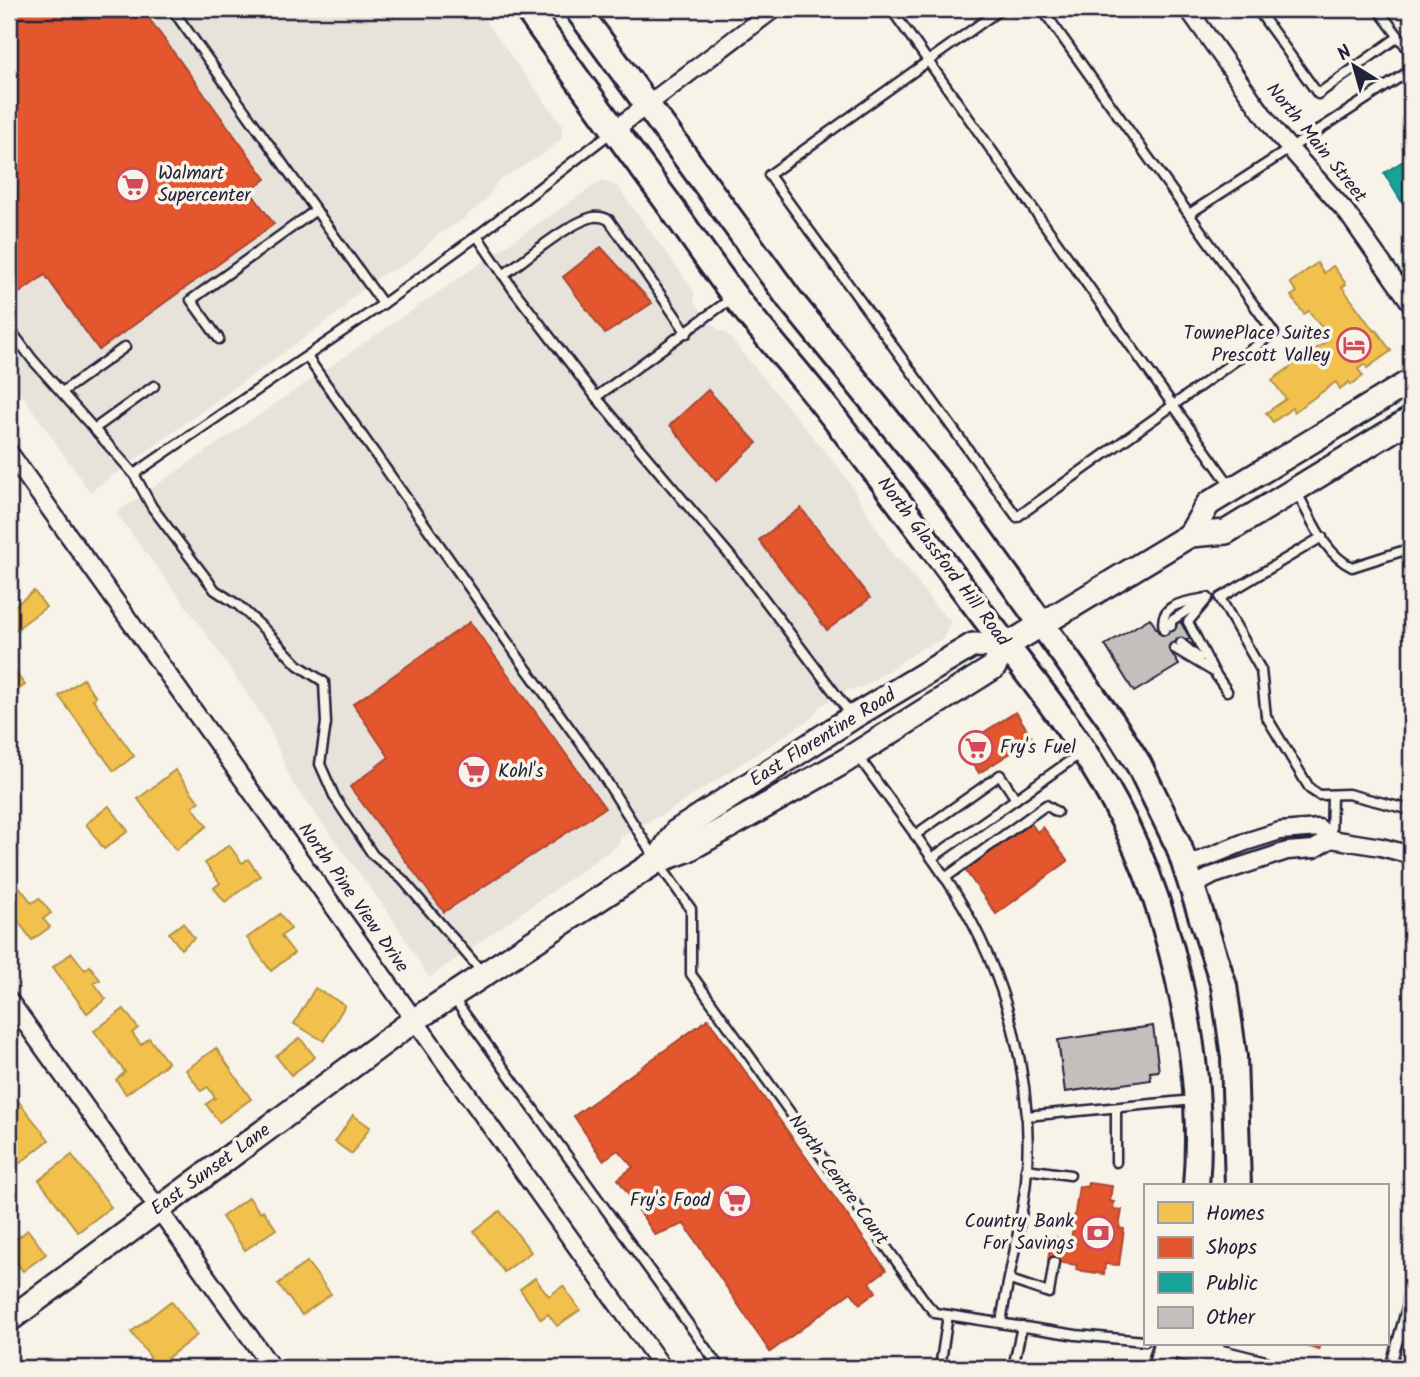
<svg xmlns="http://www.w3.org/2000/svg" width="1420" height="1377" viewBox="0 0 1420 1377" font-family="Kalam,sans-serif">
  <rect width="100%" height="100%" fill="#f7f3e8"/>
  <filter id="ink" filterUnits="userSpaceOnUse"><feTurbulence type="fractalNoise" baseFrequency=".0143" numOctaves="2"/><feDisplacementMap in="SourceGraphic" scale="14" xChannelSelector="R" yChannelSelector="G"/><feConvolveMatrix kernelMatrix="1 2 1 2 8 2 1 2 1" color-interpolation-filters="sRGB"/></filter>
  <g filter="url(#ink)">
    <g fill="#e7e3db">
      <polygon points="9,9 480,9 486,22 562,125 562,139 542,155 499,180 485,201 462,220 438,235 413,259 395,270 386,272 348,301 344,309 90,492 9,376"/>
      <polygon points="602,180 618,187 694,291 694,302 718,330 726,333 844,474 893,555 905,565 934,605 951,621 943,639 923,648 863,687 849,690 820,706 812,718 661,816 654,818 620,838 619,844 429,978 390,915 292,782 268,725 198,622 116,513"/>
    </g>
    <g fill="#f2c14e" stroke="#b49148" stroke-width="2">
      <polygon points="1317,263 1324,273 1333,266 1346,284 1342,287 1374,331 1376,330 1391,351 1367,368 1365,364 1358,369 1363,376 1351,385 1349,382 1340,389 1336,382 1294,412 1292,408 1273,422 1266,413 1286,399 1272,380 1330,339 1309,311 1304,314 1291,296 1297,292 1290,283"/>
      <polygon points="34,591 46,607 11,633 9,610"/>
      <polygon points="11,667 25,685 14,693 9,685 9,669"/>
      <polygon points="83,679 96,697 93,699 134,756 114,771 59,696"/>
      <polygon points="175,770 199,802 192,806 207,826 176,850 138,799"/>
      <polygon points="109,806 128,831 104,849 86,824"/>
      <polygon points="229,845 242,863 248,859 260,876 225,902 214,888 220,883 205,863"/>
      <polygon points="18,885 32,903 39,898 51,913 43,919 50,927 32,940 9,909 9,892"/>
      <polygon points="280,914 291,929 281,936 294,953 271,971 247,938"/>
      <polygon points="183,923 194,938 181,949 169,933"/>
      <polygon points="72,953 85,970 90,966 100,980 94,983 106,999 87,1013 53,967"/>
      <polygon points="315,988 345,1005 324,1041 294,1024"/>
      <polygon points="124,1009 138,1028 132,1033 141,1045 149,1038 168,1063 126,1094 116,1080 125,1072 94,1031"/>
      <polygon points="300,1038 315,1057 291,1075 276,1056"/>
      <polygon points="216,1048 251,1099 219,1122 206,1104 215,1098 208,1087 201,1091 186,1070"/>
      <polygon points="15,1097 49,1140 9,1172 9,1102"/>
      <polygon points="353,1115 370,1127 352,1154 335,1142"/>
      <polygon points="72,1155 111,1207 78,1232 39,1180"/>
      <polygon points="249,1197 260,1213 263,1210 276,1229 245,1250 222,1217"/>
      <polygon points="500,1211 531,1252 504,1272 474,1231"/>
      <polygon points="28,1230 46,1254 23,1271 9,1252 9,1245"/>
      <polygon points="307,1262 331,1294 302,1315 278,1284"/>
      <polygon points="535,1278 549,1296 563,1286 580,1310 557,1326 548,1314 541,1319 520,1289"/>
      <polygon points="171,1301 197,1335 157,1366 131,1332"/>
    </g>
    <g fill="#e4572e" stroke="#aa4732" stroke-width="2">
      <polygon points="9,9 142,9 266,179 250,191 274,224 99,350 45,275 15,296 9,288"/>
      <polygon points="601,247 652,303 605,334 563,277"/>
      <polygon points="708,390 757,443 716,481 670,425"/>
      <polygon points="801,508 870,598 827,630 759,540"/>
      <polygon points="470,622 605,808 444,912 350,787 389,757 353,704"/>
      <polygon points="1016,712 1033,739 979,773 962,746"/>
      <polygon points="1031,823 1037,832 1043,827 1068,861 996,914 965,870"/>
      <polygon points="708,1019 886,1270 870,1282 876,1292 860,1304 851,1292 770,1352 684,1224 655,1235 618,1179 633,1167 618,1150 603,1160 574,1116"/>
      <polygon points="1088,1183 1112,1186 1110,1201 1114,1202 1113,1209 1122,1210 1119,1228 1124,1229 1119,1265 1105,1264 1104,1274 1076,1270 1077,1265 1048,1261 1051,1237 1071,1240 1079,1186 1087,1187"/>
      <polygon points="1299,1344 1321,1344 1319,1350"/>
    </g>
    <polygon fill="#17a398" stroke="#1a7c7c" stroke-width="2" points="1411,156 1411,217 1384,173"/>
    <g fill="#c2bfbd" stroke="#22223b" stroke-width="2">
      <polygon points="1150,618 1159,633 1180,621 1190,638 1170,650 1179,665 1134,692 1105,645"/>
      <polygon points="1153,1026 1159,1071 1150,1072 1151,1080 1065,1092 1058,1040"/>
    </g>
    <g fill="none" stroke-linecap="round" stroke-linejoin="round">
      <g stroke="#22223b" stroke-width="13">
        <g id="lane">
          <polyline points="172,9 383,304"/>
          <polyline points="891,9 1232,488"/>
          <polyline points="1001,9 769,175 1017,517 1274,333 1042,9"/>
          <polyline points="1257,9 1318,94 1398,37"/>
          <polyline points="1378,9 1408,49 1411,70"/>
          <polyline points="1189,214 1411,70"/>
          <polyline points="477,236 513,289 596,397 743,571 852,716"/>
          <path d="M 503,275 C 526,259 568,223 593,217 C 600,216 604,217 609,220 L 687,333"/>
          <polyline points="9,328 32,359 134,474"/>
          <polyline points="219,339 191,300 316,210"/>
          <polyline points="307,357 523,664 593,760 657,861 691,909 691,974 927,1304 935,1313 1076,1335 1145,1341"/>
          <polyline points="62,392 125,347"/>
          <polyline points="596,397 732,298"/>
          <polyline points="94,429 154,386"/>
          <path d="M 1297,493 C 1312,519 1323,553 1352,567 L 1402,551 L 1411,555"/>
          <polyline points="1322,537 1220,598 1261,670 1266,716 1310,789 1319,795 1348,794 1411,810"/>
          <polyline points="1208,598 1188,622 1214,672"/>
          <polyline points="1171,626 1171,621 1199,603"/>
          <path d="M 1164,630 C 1158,603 1186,602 1207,598"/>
          <polyline points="1181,643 1199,658"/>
          <polyline points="1174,648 1214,672 1227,691"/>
          <path d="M 858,756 C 890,801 924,844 954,891 C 1007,975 1035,1082 1026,1181 C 1021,1230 1008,1275 1001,1323"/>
          <polyline points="915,835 1000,775 1016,799"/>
          <polyline points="1331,839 1332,796"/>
          <polyline points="932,858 1081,753"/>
          <polyline points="945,878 1046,805 1057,812"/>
          <polyline points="482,972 402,879 373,855 335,798 320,764 326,723 324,682 298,665 262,627 238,605 215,590 152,507 134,474 383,304 477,236 613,131"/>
          <polyline points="454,999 720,1368"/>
          <polyline points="1116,1108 1116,1162"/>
          <polyline points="1026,1116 1194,1100"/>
          <polyline points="1026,1169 1070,1175"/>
          <polyline points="1010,1280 1049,1293 1054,1262"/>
          <polyline points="940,1368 948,1315"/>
          <polyline points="1013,1368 1022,1326"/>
          <polyline points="1390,1368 1411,1293"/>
        </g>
      </g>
      <g stroke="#22223b" stroke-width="21">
        <g id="street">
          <polyline points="1188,9 1277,134 1347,213 1411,304"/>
          <polyline points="614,130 774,9"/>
          <polyline points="9,452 663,1368"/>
          <polyline points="1331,839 1381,847 1411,855"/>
          <polyline points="1186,866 1245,842 1280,831 1319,828 1331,839"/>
          <polyline points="1193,886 1214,875 1287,851 1314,849 1331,839"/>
          <polyline points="9,1000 272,1368"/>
        </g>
      </g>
      <g stroke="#22223b" stroke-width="28">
        <g id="secondary">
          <polyline points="1411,381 1208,504 1190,535 1226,532 1411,419"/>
          <polyline points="657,861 676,832 853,717 973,645 1006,646"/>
          <polyline points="9,1320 413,1021 657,861 687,850 840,764 994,667 1006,646 1190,535"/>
          <polyline points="1167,1344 1263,1368"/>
        </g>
      </g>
      <g stroke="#22223b" stroke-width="30">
        <g id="primary">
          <path d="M 527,9 C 573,73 619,137 666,200 C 690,234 714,269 739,302 C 765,335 793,366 819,399 C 871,464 920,531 970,598 C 1016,660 1066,718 1104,784 C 1169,895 1207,1059 1196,1186"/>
          <polyline points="577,9 791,301 951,498 1112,722 1139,765 1179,847 1224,986 1234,1057 1238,1186"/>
          <polyline points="1160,1368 1167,1344"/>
          <polyline points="1204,1368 1211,1344"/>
        </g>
      </g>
      <use href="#lane" stroke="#f7f3e8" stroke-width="8"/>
      <use href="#street" stroke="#f7f3e8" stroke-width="16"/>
      <use href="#secondary" stroke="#f7f3e8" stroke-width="23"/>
      <use href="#primary" stroke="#f7f3e8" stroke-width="24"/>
    </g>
  </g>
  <defs>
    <g id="supermarket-ring" transform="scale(1.75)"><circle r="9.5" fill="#f7f3e8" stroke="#d1495b" stroke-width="1.5"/><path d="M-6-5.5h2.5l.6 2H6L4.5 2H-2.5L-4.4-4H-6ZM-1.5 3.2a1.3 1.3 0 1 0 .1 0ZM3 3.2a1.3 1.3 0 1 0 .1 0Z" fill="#d1495b"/></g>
    <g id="hotel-ring" transform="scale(1.75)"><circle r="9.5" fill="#f7f3e8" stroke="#d1495b" stroke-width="1.5"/><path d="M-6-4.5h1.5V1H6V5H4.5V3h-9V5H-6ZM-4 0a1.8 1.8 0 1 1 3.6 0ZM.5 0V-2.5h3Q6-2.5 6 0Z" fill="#d1495b"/></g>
    <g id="bank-ring" transform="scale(1.75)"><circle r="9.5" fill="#f7f3e8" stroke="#d1495b" stroke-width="1.5"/><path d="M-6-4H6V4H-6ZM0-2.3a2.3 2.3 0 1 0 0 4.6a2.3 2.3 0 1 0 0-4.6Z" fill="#d1495b"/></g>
  </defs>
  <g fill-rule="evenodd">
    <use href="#supermarket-ring" x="133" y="185"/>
    <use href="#hotel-ring" x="1354" y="345"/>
    <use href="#supermarket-ring" x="976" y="748"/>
    <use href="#supermarket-ring" x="474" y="772"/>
    <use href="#supermarket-ring" x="735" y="1201"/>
    <use href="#bank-ring" x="1098" y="1233"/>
  </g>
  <g text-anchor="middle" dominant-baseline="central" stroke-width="7" stroke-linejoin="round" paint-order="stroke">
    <g font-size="19" fill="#22223b" stroke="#f7f3e8">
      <text transform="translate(1316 143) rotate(51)">North Main Street</text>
      <text transform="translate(943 562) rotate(53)">North Glassford Hill Road</text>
      <text transform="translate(823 738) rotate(-32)">East Florentine Road</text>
      <text transform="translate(353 898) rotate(55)">North Pine View Drive</text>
      <text transform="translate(211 1170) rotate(-36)">East Sunset Lane</text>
      <text transform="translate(838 1180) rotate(54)">North Centre Court</text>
    </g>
    <g font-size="19" fill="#22223b" stroke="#f7f3e8" text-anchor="start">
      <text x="158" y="174">Walmart<tspan x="158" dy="22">Supercenter</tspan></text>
      <text x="1330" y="334" text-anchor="end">TownePlace Suites<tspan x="1330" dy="22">Prescott Valley</tspan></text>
      <text x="1000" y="748">Fry's Fuel</text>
      <text x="498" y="772">Kohl's</text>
      <text x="710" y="1201" text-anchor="end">Fry's Food</text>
      <text x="1074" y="1222" text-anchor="end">Country Bank<tspan x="1074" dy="22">For Savings</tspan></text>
    </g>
  </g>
  <rect width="1420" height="1377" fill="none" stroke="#f7f3e8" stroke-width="35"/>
  <rect x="18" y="18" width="1385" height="1342" fill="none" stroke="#22223b" stroke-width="2.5" filter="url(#ink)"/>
  <rect x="1144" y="1184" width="245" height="161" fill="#f7f3e8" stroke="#a29fa3" stroke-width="2"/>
  <rect x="1158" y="1202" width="35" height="21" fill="#f2c14e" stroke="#a29fa3" stroke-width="2"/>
  <text x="1206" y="1220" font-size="21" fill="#22223b">Homes</text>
  <rect x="1158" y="1237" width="35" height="21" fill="#e4572e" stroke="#a29fa3" stroke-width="2"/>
  <text x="1206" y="1254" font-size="21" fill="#22223b">Shops</text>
  <rect x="1158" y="1272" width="35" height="21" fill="#17a398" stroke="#a29fa3" stroke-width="2"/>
  <text x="1206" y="1290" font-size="21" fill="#22223b">Public</text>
  <rect x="1158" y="1307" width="35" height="21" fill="#c2bfbd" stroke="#a29fa3" stroke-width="2"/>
  <text x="1206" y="1324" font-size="21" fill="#22223b">Other</text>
  <g transform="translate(1354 66) rotate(323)" stroke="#f7f3e8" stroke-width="5" paint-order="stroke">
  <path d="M0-5L12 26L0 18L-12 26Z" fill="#22223b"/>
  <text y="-10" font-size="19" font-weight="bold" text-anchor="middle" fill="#22223b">N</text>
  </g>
</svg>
